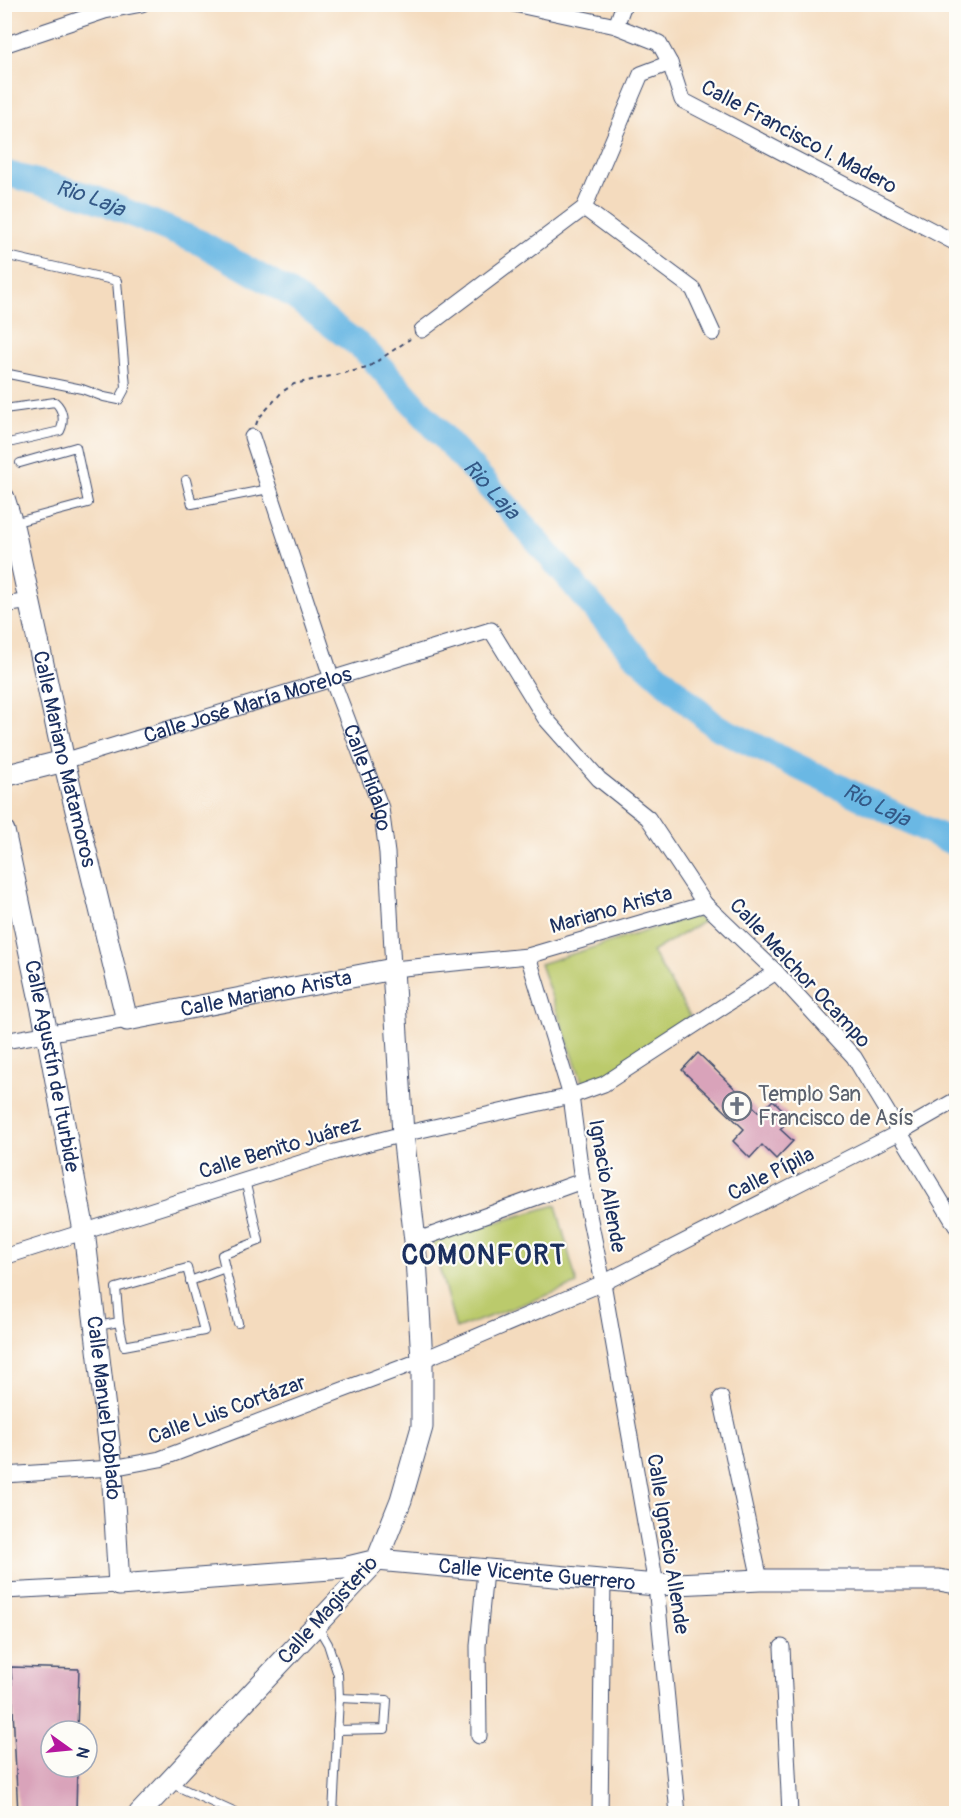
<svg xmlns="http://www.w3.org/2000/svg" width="961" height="1818" viewBox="0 0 961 1818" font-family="Pangolin,sans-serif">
  <rect width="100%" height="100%" fill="#fdfcf7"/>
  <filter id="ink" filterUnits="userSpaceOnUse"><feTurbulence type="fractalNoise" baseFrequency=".0167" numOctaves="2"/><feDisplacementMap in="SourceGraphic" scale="12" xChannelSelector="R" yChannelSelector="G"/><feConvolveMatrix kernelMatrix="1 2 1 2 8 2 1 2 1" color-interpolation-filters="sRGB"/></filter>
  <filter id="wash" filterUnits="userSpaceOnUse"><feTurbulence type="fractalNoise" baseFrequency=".008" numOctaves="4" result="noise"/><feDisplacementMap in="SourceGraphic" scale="24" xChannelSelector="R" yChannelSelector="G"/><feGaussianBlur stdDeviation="1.35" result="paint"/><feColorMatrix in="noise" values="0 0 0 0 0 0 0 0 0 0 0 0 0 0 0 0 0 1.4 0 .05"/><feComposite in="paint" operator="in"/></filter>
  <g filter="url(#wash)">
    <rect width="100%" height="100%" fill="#f4dbbe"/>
    <g fill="#bbca6c" stroke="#6b7c65" stroke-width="1.5">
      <polygon points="694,916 704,921 652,952 690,1016 607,1077 583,1084 540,964"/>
      <polygon points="556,1205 577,1284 456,1329 432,1241"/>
    </g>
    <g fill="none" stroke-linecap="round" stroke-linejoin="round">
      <path stroke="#6ab8e4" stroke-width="26" id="s1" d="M 4,173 L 89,196 L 201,243 L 289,293 L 364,349 L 518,519 L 632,652 L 715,726 L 956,844"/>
    </g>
    <g id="blocks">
      <g fill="#d9a3ba">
        <polygon points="698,1053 760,1113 773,1100 791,1118 780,1129 793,1141 776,1159 762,1145 750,1158 733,1141 744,1129 682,1070"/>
        <polygon points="11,1667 79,1669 77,1731 51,1731 51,1767 77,1767 76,1814 18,1814"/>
      </g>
    </g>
  </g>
  <g filter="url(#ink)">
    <use href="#blocks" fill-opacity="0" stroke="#3c496c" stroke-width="1.5"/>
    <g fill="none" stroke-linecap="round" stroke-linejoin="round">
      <g stroke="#3c496c" stroke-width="10">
        <g id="lane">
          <polyline points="4,255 117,281 126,387 119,400 104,397 82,389 4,373"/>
          <path d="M 4,409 L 55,402 C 63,409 65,421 60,431 L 4,444"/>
          <polyline points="186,480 192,504 269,489"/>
          <polyline points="13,523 88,503 76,447 20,463"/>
          <polyline points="190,1281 225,1268"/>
          <polyline points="238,1323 222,1255 259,1241 245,1180"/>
          <polyline points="97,1326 119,1322 124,1346 204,1331 187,1268 116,1288 119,1322"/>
          <polyline points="317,1625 328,1644 338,1675 339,1698 333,1814"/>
          <polyline points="337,1730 385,1729 387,1700 339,1698"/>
          <polyline points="170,1783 238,1814"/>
        </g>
      </g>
      <g stroke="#3c496c" stroke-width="17">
        <g id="street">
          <polyline points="514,4 616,26 659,43 670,63 682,100 956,243"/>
          <polyline points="616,26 624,4"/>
          <polyline points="4,45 105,11 142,4"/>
          <polyline points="584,208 693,289 713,333"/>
          <polyline points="422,330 584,208 641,74 670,63"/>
          <path id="s2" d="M 252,437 L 332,679 L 381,808 L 387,853 L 393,969 L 528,956 L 705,904"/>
          <polyline points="4,605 30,601"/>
          <path id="s3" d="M 64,761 L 491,630 L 545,718 L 599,779 L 648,818 L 705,904 L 776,972 L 854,1057 L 956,1226"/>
          <polyline points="528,956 571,1096 582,1181 603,1283 656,1585 678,1814"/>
          <polyline points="4,1041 127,1020"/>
          <polyline points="415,1241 582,1181"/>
          <polyline points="4,1257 335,1152 403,1134 571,1096 604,1084 776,972"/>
          <polyline points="721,1398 760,1580"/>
          <polyline points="4,1475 112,1468 160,1459 422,1360 603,1283 900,1132 956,1100"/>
          <polyline points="4,1591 119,1585"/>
          <polyline points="782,1647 790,1814"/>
          <polyline points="479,1736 478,1646 485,1571"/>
          <polyline points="600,1814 603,1582"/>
        </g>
      </g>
      <g stroke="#3c496c" stroke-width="23">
        <g id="secondary">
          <path id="s4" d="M 4,498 L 14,530 L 64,761 L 127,1020 L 393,969 L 403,1134 L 415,1241 L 422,1360 L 422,1427 L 401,1500 L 377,1560 L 139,1814"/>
          <polyline points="4,776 64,761"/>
          <path id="s5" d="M 4,831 L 47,1033 L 84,1231 L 112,1468 L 119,1585 L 344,1568 L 377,1560 L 656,1585 L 760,1580 L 939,1580 L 956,1583"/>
        </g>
      </g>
      <polyline stroke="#3c496c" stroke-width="2" stroke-dasharray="4.5 4.5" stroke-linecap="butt" points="256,425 258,419 282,392 294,384 367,368 410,339"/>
      <use href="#lane" stroke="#fff" stroke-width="8"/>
      <use href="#street" stroke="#fff" stroke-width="15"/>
      <use href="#secondary" stroke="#fff" stroke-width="21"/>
    </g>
  </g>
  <defs>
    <g id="church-ring" transform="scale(1.5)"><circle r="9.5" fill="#fdfcf7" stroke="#6b7280" stroke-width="1.5"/><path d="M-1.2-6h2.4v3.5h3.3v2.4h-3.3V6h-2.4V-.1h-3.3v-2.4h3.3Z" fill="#6b7280"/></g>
  </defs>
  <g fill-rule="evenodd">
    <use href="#church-ring" x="737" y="1106"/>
  </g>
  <g text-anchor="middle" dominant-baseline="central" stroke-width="4.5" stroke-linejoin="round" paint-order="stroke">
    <g font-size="21" fill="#1b2f5e" stroke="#fdfcf7">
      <text transform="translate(799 137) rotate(28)">Calle Francisco I. Madero</text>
      <text stroke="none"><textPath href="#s3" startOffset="192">Calle José María Morelos</textPath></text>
      <text stroke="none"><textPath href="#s4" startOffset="268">Calle Mariano Matamoros</textPath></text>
      <text stroke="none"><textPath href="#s2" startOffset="360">Calle Hidalgo</textPath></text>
      <text transform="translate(611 910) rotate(-16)">Mariano Arista</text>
      <text transform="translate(800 973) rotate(47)">Calle Melchor Ocampo</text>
      <text stroke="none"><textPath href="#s4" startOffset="678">Calle Mariano Arista</textPath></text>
      <text stroke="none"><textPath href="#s5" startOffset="240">Calle Agustín de Iturbide</textPath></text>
      <text transform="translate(280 1148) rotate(-17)">Calle Benito Juárez</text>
      <text transform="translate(771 1174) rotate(-27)">Calle Pípila</text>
      <text transform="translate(607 1186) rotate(80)">Ignacio Allende</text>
      <text stroke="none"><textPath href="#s5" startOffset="586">Calle Manuel Doblado</textPath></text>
      <text transform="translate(227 1410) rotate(-20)">Calle Luis Cortázar</text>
      <text transform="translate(668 1544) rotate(81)">Calle Ignacio Allende</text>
      <text stroke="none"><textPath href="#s5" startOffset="1184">Calle Vicente Guerrero</textPath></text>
      <text transform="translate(328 1610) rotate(-48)">Calle Magisterio</text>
    </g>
    <g font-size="21" fill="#5b616d" stroke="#fdfcf7" text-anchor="start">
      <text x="758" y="1094">Templo San<tspan x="758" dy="24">Francisco de Asís</tspan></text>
    </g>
    <g font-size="22" font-style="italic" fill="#335886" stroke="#fdfcf7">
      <text stroke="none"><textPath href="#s1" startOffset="90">Rio Laja</textPath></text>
      <text stroke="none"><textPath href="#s1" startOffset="594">Rio Laja</textPath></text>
      <text stroke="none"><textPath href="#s1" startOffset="1100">Rio Laja</textPath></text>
    </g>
    <g font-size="27" font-weight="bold" letter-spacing="1.5" fill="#1b2f5e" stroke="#fdfcf7">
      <text x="484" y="1255">COMONFORT</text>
    </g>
  </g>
  <rect width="961" height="1818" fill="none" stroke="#fdfcf7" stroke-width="24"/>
  <g transform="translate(69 1749) rotate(105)"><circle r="28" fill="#fdfcf7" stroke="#a3aaba" stroke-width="1.5"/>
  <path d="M0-4.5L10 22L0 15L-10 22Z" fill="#b5179e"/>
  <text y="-9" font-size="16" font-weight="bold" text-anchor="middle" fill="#1b2f5e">N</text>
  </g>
</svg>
